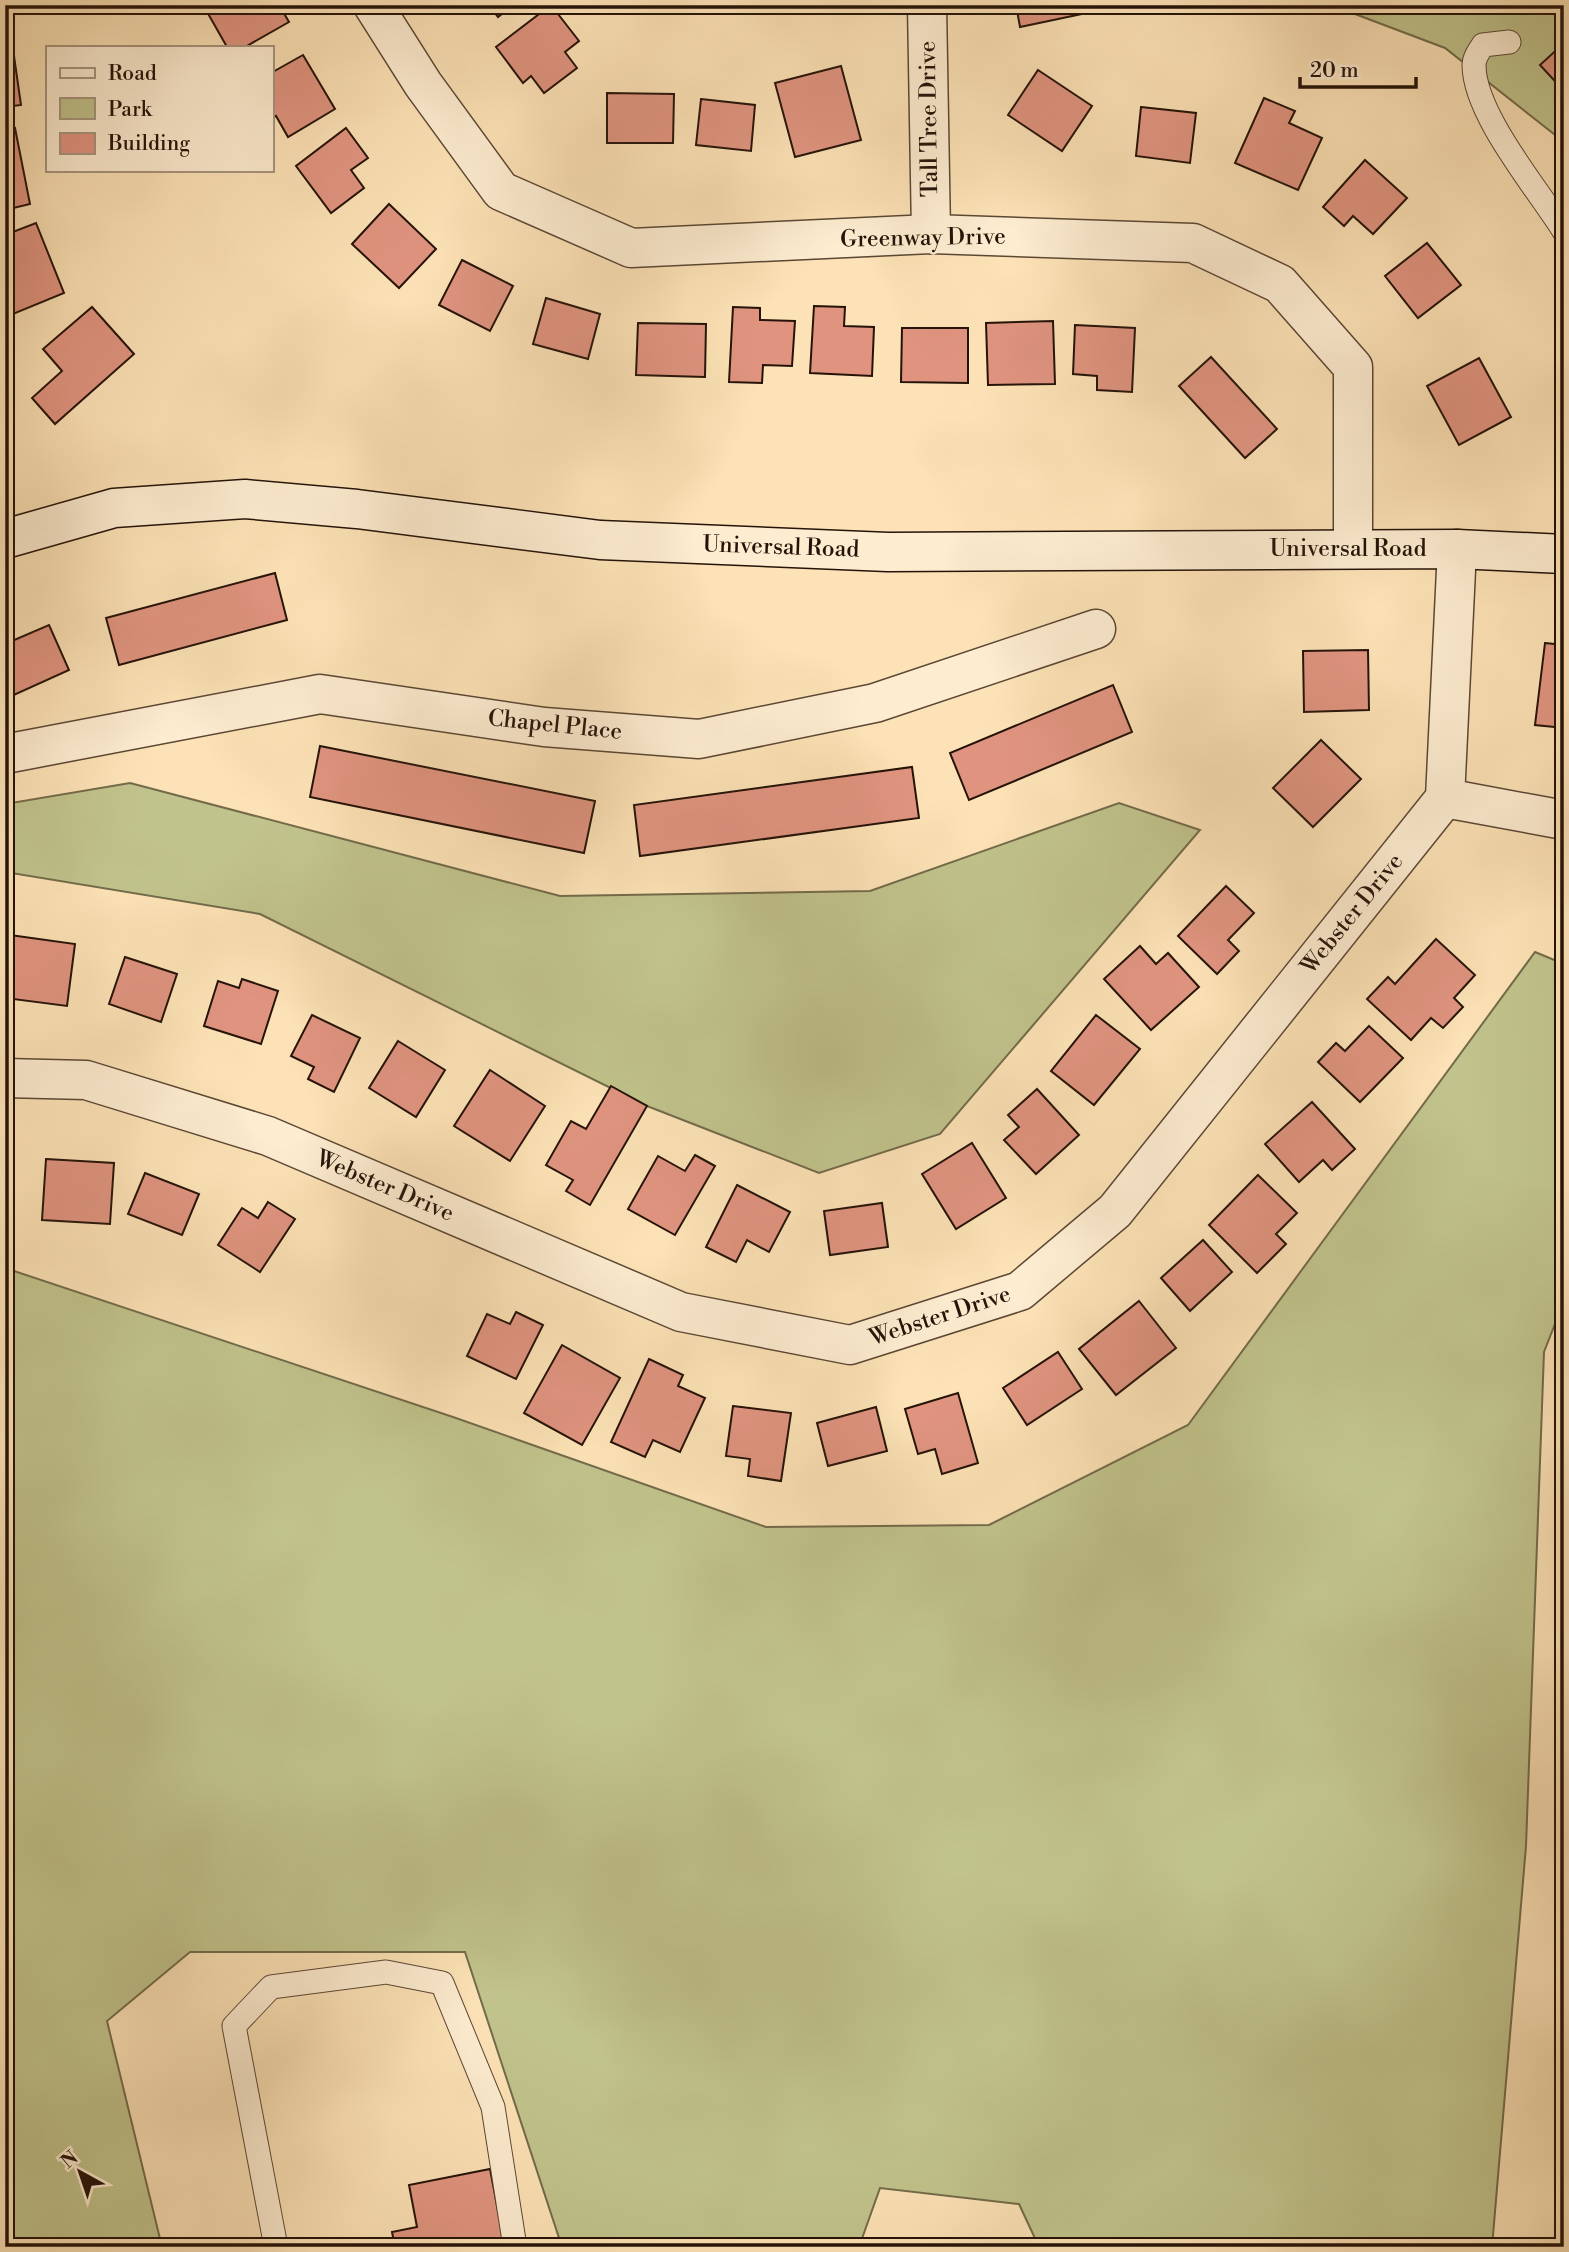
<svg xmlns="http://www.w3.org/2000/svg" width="1569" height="2252" viewBox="0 0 1569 2252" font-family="'Libre Bodoni',serif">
  <rect width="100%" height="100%" fill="#fce2b6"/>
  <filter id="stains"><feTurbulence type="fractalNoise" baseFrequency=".00286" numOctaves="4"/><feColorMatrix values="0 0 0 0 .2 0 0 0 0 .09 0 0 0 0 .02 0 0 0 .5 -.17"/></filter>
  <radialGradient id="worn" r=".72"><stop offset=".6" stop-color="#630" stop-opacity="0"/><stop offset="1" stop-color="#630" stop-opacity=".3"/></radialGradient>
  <g fill="#c1c38c" stroke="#736b4a" stroke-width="2">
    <polygon points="1331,5 1564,5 1564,142 1445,48"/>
    <polygon points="130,783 560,896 870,891 1119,803 1200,830 940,1134 819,1173 647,1106 260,914 5,872 5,804"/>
    <polygon points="1535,952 1564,964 1564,1301 1544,1352 1526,1846 1492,2247 1039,2247 1019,2204 880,2188 859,2247 562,2247 465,1952 190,1952 107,2021 162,2247 5,2247 5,1268 453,1417 766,1527 989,1525 1188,1425"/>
  </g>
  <g fill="#e09480" stroke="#251309" stroke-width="2">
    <polygon points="214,5 279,5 289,22 245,47 227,47 206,10"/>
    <polygon points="489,5 513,5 498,17"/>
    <polygon points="551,5 579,41 565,52 577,68 544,93 531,76 523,83 496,47"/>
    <polygon points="1016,5 1080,5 1082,14 1020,27"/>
    <polygon points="11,35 21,105 5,107 5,36"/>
    <polygon points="1564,43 1564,91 1540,65"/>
    <polygon points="303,55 335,109 288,137 276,116 271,119 271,73"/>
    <polygon points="841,66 861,140 795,157 775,83"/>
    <polygon points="1038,70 1092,106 1062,151 1008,115"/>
    <polygon points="607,93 674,94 673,143 607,143"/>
    <polygon points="1264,98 1295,111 1289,123 1322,138 1298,190 1235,163"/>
    <polygon points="701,99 755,105 751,151 696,145"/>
    <polygon points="1141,107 1196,113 1190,163 1136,156"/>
    <polygon points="15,128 30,204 5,210 5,130"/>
    <polygon points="346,128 368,158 351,170 364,188 331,213 296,166"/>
    <polygon points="1365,160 1407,198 1373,234 1353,216 1344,226 1323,207"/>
    <polygon points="389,204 436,249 399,288 352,244"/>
    <polygon points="36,223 64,293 13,314 5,293 5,235"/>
    <polygon points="1427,243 1461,285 1418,318 1385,276"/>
    <polygon points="462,260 513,286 490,331 439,305"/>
    <polygon points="546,298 600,314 588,359 533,344"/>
    <polygon points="814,306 845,307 844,326 874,327 872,376 810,373"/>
    <polygon points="92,307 134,354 55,424 32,398 62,371 43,349"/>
    <polygon points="733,307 760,308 760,320 795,321 792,366 763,365 762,383 729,382"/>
    <polygon points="1053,321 1055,384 988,385 986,323"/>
    <polygon points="638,323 706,324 705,377 636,375"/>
    <polygon points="1075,325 1135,328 1132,392 1097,390 1097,376 1073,374"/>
    <polygon points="902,328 968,328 968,383 901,382"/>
    <polygon points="1211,357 1277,429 1245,458 1179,386"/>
    <polygon points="1479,358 1511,417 1459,445 1427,386"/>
    <polygon points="275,573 287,620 119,665 106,618"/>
    <polygon points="49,625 69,670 5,699 5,644"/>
    <polygon points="1545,643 1564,645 1564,728 1535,725"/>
    <polygon points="1368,650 1369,710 1304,712 1303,651"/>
    <polygon points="1113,685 1132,732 969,800 950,753"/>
    <polygon points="1321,740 1361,779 1313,827 1273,788"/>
    <polygon points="320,746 595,801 584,853 310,797"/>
    <polygon points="912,767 919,818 640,856 634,805"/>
    <polygon points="1226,886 1254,913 1228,940 1239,951 1217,974 1178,936"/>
    <polygon points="10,935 75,944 67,1006 5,998"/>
    <polygon points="1436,939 1475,975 1454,998 1463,1007 1443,1028 1431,1018 1411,1040 1367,999 1388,977 1395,984"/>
    <polygon points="1140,946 1156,964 1168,953 1199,987 1151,1030 1104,979"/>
    <polygon points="125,957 177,974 161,1022 109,1004"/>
    <polygon points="242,979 278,991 261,1044 204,1026 218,981 239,988"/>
    <polygon points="312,1015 360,1038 334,1092 308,1079 314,1067 291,1056"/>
    <polygon points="1096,1015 1140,1049 1094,1105 1051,1071"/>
    <polygon points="1369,1026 1403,1058 1360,1102 1318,1062 1336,1043 1345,1051"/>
    <polygon points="398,1041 445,1070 416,1117 369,1088"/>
    <polygon points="490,1070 545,1106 510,1161 454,1126"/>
    <polygon points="611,1086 647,1106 590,1205 566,1191 573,1180 546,1165 571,1121 586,1129"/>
    <polygon points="1037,1089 1079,1135 1036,1174 1004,1140 1019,1127 1008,1115"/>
    <polygon points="1312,1102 1355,1149 1332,1170 1323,1160 1299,1182 1265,1144"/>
    <polygon points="972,1143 1006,1198 956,1229 922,1174"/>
    <polygon points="695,1155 715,1166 675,1235 628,1209 658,1156 685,1171"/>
    <polygon points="46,1159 114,1163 110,1224 42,1220"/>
    <polygon points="145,1173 199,1194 182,1235 128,1214"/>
    <polygon points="1258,1175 1297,1213 1276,1234 1286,1244 1257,1273 1209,1225"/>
    <polygon points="737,1185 790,1212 769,1252 747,1240 736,1262 706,1247"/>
    <polygon points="268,1202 295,1219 260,1272 218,1245 242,1208 258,1218"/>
    <polygon points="882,1203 888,1247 830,1255 824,1211"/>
    <polygon points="1203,1240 1232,1272 1190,1311 1161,1278"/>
    <polygon points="1139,1301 1176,1348 1116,1395 1079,1349"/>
    <polygon points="516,1312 543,1325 516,1379 467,1356 487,1314 510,1324"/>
    <polygon points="562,1345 620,1378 582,1445 524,1413"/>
    <polygon points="1058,1352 1082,1389 1027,1425 1003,1388"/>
    <polygon points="649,1359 683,1375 678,1386 705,1398 680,1452 653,1440 645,1457 611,1442"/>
    <polygon points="958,1393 978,1463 942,1474 935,1449 918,1454 905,1409"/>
    <polygon points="733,1406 791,1413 781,1481 748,1476 750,1459 726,1456"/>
    <polygon points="876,1407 887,1451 828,1466 817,1423"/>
    <polygon points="490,2169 505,2247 395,2247 392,2232 417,2227 409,2185"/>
  </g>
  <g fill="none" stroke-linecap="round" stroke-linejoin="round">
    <g stroke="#5b4734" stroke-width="25">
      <g id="lane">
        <path d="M 1509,42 L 1483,45 C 1479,51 1474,58 1474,65 C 1474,114 1537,188 1564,231"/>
        <polyline points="276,2247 234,2026 271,1987 386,1972 442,1983 493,2107 515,2247"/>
      </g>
    </g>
    <g stroke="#5b4734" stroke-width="41">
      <g id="street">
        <polyline points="373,5 423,84 501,191 631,248 931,234 1193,243 1280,284 1353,367 1353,549"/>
        <polyline points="927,5 931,234"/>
        <polyline points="5,754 320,694 544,727 699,739 875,703 1096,629"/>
        <polyline points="1445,798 1564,820"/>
        <polyline points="5,1078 86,1080 268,1136 681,1312 850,1345 1020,1291 1115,1211 1445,798 1457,549"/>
      </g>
    </g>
    <g stroke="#251309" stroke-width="41">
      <polyline id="secondary" points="5,539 114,508 245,499 357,509 600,540 888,552 1457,549 1564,554"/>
    </g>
    <use href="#lane" stroke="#fdecd0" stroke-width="23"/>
    <use href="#street" stroke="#fdecd0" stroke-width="38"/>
    <use href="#secondary" stroke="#fdecd0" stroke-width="38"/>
  </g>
  <g text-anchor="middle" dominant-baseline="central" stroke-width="5" stroke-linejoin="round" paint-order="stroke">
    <g font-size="23" fill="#251309" stroke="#fdecd0">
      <text transform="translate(929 119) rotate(-91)">Tall Tree Drive</text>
      <text transform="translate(923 238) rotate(-1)">Greenway Drive</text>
      <text transform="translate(781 547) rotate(2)">Universal Road</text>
      <text x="1348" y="549">Universal Road</text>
      <text transform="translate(555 725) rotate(6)">Chapel Place</text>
      <text transform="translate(1352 914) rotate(-51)">Webster Drive</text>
      <text transform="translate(385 1186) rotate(23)">Webster Drive</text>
      <text transform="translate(940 1316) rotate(-18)">Webster Drive</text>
    </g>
  </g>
  <rect width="1569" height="2252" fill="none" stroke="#fce2b6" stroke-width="28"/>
  <rect x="7" y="7" width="1555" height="2238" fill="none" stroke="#251309" stroke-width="3.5"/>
  <rect x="14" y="14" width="1541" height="2224" fill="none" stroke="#251309" stroke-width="2"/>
  <rect x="46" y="46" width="228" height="126" fill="#fdecd0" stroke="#a79580" stroke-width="2"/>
  <rect x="60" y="68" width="35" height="10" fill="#fdecd0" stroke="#a79580" stroke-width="2"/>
  <text x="108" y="80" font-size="21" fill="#251309">Road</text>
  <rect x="60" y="98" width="35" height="21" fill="#c1c38c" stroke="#a79580" stroke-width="2"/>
  <text x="108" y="116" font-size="21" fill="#251309">Park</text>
  <rect x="60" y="133" width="35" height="21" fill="#e09480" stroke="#a79580" stroke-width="2"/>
  <text x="108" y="150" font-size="21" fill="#251309">Building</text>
  <g transform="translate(80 2172) rotate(320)" stroke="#fdecd0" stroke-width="5" paint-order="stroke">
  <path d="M0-5L12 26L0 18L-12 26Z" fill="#251309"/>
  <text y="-10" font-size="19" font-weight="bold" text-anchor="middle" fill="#251309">N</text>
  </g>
  <path d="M1300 77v10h116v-10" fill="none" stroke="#251309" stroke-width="3.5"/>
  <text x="1310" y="77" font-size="21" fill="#251309" stroke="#fdecd0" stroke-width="5" paint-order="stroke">20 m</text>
  <rect width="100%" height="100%" filter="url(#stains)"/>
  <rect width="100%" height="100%" fill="url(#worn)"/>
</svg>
